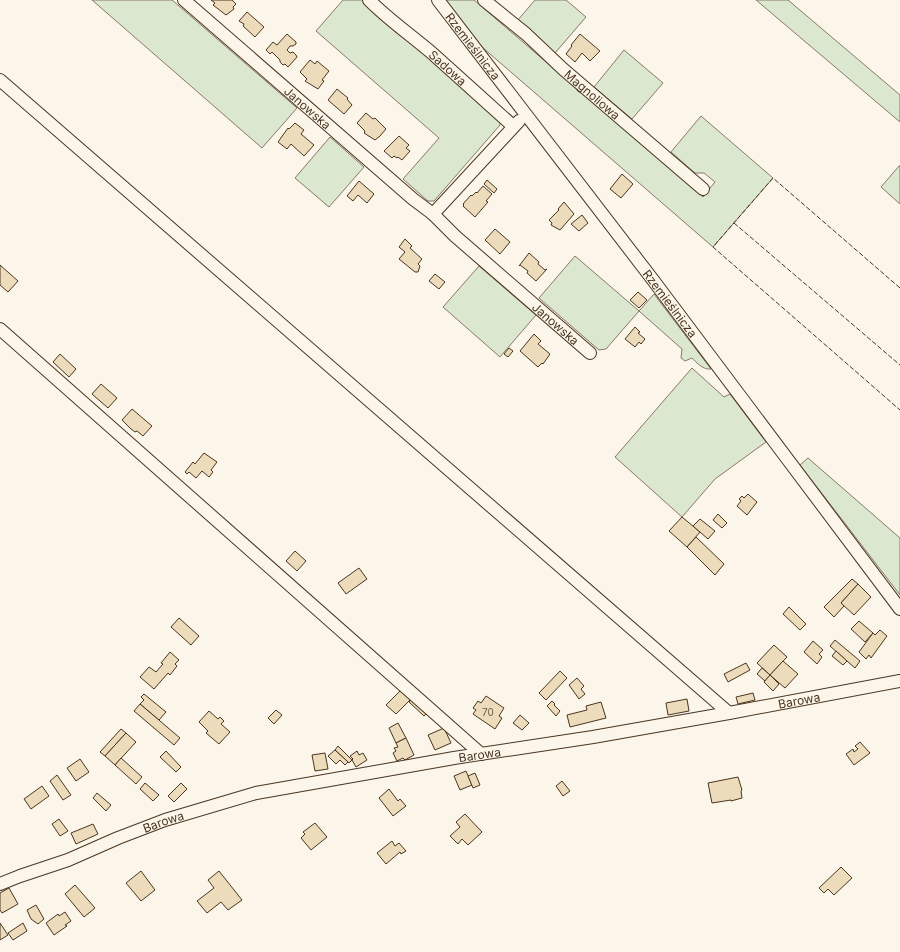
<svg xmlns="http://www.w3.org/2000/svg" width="900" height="952" viewBox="0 0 900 952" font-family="Inter,sans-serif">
  <rect width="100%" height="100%" fill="#fbf6e9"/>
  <g fill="#dce7d0" stroke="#887966">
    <polygon points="92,0 172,0 297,108 262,148"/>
    <polygon points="343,0 363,0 500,119 500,125 434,201 428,201 403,179 439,138 316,31"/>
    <polygon points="444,0 474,0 703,197 715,182 704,173 695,173 671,152 701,116 773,178 713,247 475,41"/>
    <polygon points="535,0 566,0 586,17 555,53 517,21"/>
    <polygon points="756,0 788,0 900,95 900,122"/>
    <polygon points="624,50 663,83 632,119 594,87"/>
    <polygon points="330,137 364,167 329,207 295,178"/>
    <polygon points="899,166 900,166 900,204 881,187"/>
    <path d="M 575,256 L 639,311 L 654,294 L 711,369 C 703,370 697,363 692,358 L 685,361 L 681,358 L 682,349 L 639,311 L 606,349 L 599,350 L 539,298 Z"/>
    <polygon points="479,266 536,315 500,357 443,307"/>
    <polygon points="692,368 724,397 730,394 766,442 715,479 682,517 615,457"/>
    <polygon points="808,458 900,538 900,595 800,465"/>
  </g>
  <g fill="#ecdcbc" stroke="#4a3520">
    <polygon points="211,0 232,0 236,4 233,7 234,9 226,15 213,5 215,3"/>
    <polygon points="247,12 264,27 255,37 243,26 244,24 239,21"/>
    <polygon points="287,34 296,42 296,44 293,46 290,46 287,50 290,53 293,52 296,55 297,57 288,67 285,64 283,65 280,62 280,60 272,52 270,54 266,50 273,42 277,45"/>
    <polygon points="580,34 600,51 590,61 582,53 575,62 566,54 572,46 571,45"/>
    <polygon points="310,60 315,64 317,61 329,71 322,80 324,81 318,89 305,81 307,79 300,72"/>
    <polygon points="337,89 348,98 347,99 352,105 344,114 328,100"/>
    <polygon points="366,113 373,119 375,118 386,129 380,136 375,140 364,133 365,132 364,130 357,123"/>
    <polygon points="295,123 304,130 301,134 314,145 304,156 291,144 287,149 278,142 288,128 289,129"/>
    <polygon points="399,136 409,145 406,148 410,151 402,160 398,157 397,158 394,156 392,158 384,151"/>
    <polygon points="622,174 633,184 621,198 610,189"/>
    <polygon points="487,180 497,189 494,193 484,184"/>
    <polygon points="359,181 374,194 367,203 358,195 353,201 347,196"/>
    <polygon points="483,186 492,194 486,201 488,202 475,217 463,206 464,205 463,204 471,195 472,196 476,192 477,193"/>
    <polygon points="564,202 574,214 560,230 551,225 552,223 549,220 559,210 558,209"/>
    <polygon points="582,215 588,223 579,231 571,224"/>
    <polygon points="495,229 510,242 500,254 485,240"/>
    <polygon points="405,239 412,246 410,248 422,259 418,264 420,266 418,272 415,272 399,259 405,252 399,247"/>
    <polygon points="529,253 539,262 538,264 545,270 547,269 536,281 527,273 528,271 520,265 519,266"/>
    <polygon points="0,265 18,281 8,292 0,285"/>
    <polygon points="435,274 445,282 439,289 429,281"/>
    <polygon points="638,292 647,300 639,308 630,300"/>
    <polygon points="635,327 640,332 638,333 645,339 641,344 639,342 635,347 625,339"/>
    <polygon points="534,334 541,341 538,344 550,354 543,364 542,363 538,367 520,351"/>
    <polygon points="509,348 513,351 508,357 504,354"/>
    <polygon points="60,354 76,369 69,377 53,362"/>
    <polygon points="101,384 117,398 108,408 92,394"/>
    <polygon points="132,409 152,426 143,436 137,431 135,432 131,429 122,420"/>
    <polygon points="204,453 217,462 211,470 213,472 209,477 202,471 196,478 189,472 187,474 185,472 193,462 195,464"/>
    <polygon points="748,494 757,502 747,515 737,506 741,501 739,499 742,496 744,498"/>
    <polygon points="718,514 727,523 722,528 713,520"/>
    <polygon points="682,517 700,532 687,547 669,531"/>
    <polygon points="700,519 715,531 708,539 693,526"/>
    <polygon points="696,537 724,564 715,575 687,547"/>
    <polygon points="295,551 306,561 297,571 286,561"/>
    <polygon points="359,568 367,579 346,594 338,583"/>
    <polygon points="852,579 858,584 841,603 844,606 834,617 824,607"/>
    <polygon points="858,584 871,597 854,615 841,603"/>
    <polygon points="789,607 806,624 800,630 783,614"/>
    <polygon points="179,618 199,636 191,645 171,627"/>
    <polygon points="859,621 873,633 865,642 851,629"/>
    <polygon points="880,630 887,636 871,658 869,655 866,659 859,652 873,633 875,635"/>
    <polygon points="835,640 860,661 855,668 830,646"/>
    <polygon points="813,641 823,650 819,654 822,657 817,664 804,652"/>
    <polygon points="774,645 787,657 770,675 757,663"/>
    <polygon points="836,651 847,661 843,665 832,656"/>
    <polygon points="170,652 179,660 175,664 177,666 170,675 168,673 154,689 140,677 149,667 156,672 163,664 161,663"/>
    <polygon points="783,661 798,674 785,688 770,675"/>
    <polygon points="746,663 750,670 728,682 724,674"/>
    <polygon points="762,668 770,675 765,681 757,674"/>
    <polygon points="560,671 567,678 546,700 539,693"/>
    <polygon points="770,675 779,684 773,691 764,682"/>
    <polygon points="577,678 584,686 581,689 585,694 579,699 569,685"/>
    <polygon points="402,689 412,698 396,714 386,705"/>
    <polygon points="753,693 755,700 738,704 736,697"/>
    <polygon points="144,694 166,712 159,720 140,704 144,700 141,697"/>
    <polygon points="486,696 504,708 499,716 502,718 495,729 473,714 476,710 473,708 478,701 481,703"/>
    <polygon points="412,698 428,712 424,716 409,702"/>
    <polygon points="687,699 689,711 668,715 666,703"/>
    <polygon points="552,701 555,704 554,705 560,711 556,716 547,706"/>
    <polygon points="601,702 606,718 570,727 567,715 587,710 586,706"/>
    <polygon points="140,704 180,738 174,745 134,711"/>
    <polygon points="276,710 282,715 274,724 268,718"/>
    <polygon points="209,711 218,719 220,717 224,721 221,724 230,732 219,744 206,733 208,731 199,722"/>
    <polygon points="520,715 529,723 522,730 513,723"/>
    <polygon points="398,723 406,738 396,743 389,728"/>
    <polygon points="444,728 451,743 435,750 428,735"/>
    <polygon points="121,729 126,733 105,756 100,752"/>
    <polygon points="126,733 136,742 115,765 105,756"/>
    <polygon points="406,738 414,755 405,760 403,758 397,761 393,753 396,751 394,748 398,747 396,743"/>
    <polygon points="860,742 870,753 854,765 846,754 853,749 854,752 858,749 855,746"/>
    <polygon points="338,746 352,760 349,763 335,750"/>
    <polygon points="335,750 348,762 345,765 340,760 336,764 328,756"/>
    <polygon points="166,751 181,767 176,772 160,757"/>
    <polygon points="357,751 359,755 363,753 367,760 356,767 352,760 353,759 350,756"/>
    <polygon points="325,753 328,769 315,771 312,755"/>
    <polygon points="121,758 142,777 136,784 115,765"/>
    <polygon points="80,759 89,772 76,781 67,768"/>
    <polygon points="466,771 472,785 460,790 454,776"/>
    <polygon points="475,773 480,785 473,788 468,776"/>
    <polygon points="57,775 71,795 63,800 50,781"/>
    <polygon points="738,777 742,790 741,791 742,798 731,801 731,800 712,803 708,783"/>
    <polygon points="562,781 570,791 563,796 556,786"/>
    <polygon points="145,783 159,795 153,801 140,789"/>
    <polygon points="181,783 187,789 174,802 168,796"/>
    <polygon points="42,786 49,796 31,809 24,799"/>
    <polygon points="389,789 398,801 400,799 406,806 393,816 379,798"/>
    <polygon points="97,793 111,805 106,811 93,798"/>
    <polygon points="465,814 482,832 468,845 462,839 458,844 450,836 460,827 456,822"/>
    <polygon points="59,819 68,831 60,836 52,824"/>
    <polygon points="315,823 327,837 311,850 301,838 305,834 303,832"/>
    <polygon points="93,824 98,834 76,844 71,833"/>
    <polygon points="392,841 395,846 399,843 406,851 401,854 400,852 386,864 377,853"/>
    <polygon points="841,867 852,878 834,895 828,889 824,893 819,888"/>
    <polygon points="141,871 155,890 141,901 126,883"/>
    <polygon points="219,871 242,900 228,910 221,902 207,913 197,901 214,888 208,880"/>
    <polygon points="75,885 95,908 84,917 65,894"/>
    <polygon points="9,888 18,904 2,913 0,910 0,893"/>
    <polygon points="36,905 44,919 38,924 31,919 27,910"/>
    <polygon points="65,912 71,921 65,925 67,926 54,935 46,923 58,914 59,916"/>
    <polygon points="0,923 8,935 0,940"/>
    <polygon points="23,923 27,931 13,940 8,933"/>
  </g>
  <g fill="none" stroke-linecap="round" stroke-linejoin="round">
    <g stroke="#4a3520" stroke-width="14">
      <g id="minor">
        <path id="s1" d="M 184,0 L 413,199 L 433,214 L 455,236 L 590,353"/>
        <path id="s2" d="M 369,0 C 389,20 412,36 433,54 C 460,78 486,102 513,126"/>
        <path id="s3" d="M 438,0 L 653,280 L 900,609"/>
        <path id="s4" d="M 484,0 L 526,34 L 563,69 L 703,189"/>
        <polyline points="0,80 729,713"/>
        <polyline points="433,214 519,121"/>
        <polyline points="0,329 481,754"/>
        <path id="s5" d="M 0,884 L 20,876 L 68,860 L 118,838 L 165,820 L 256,793 L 454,758 L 593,737 L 729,713 L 900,681"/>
      </g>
    </g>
    <use href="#minor" stroke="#fbf6e9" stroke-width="12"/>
    <g stroke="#4a3520" stroke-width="1" stroke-dasharray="5 2" stroke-linecap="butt">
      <polyline points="734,223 900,365"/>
      <polyline points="900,288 773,178 713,247 900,410"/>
    </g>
  </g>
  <g text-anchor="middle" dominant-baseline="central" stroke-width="3" stroke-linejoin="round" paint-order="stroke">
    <g font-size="10" fill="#725f47">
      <text x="488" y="712">70</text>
    </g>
    <g font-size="12" fill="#4a3520" stroke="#fbf6e9">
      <text stroke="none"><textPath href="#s3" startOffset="58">Rzemieślnicza</textPath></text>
      <text stroke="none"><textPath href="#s2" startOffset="104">Sadowa</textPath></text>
      <text stroke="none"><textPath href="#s4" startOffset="144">Magnoliowa</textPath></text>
      <text stroke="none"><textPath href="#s1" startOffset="164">Janowska</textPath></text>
      <text stroke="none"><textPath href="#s3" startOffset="382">Rzemieślnicza</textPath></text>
      <text stroke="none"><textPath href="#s1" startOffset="493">Janowska</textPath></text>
      <text stroke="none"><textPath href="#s5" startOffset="823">Barowa</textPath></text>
      <text stroke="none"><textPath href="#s5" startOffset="499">Barowa</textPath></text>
      <text stroke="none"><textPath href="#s5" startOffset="175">Barowa</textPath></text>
    </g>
  </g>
</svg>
